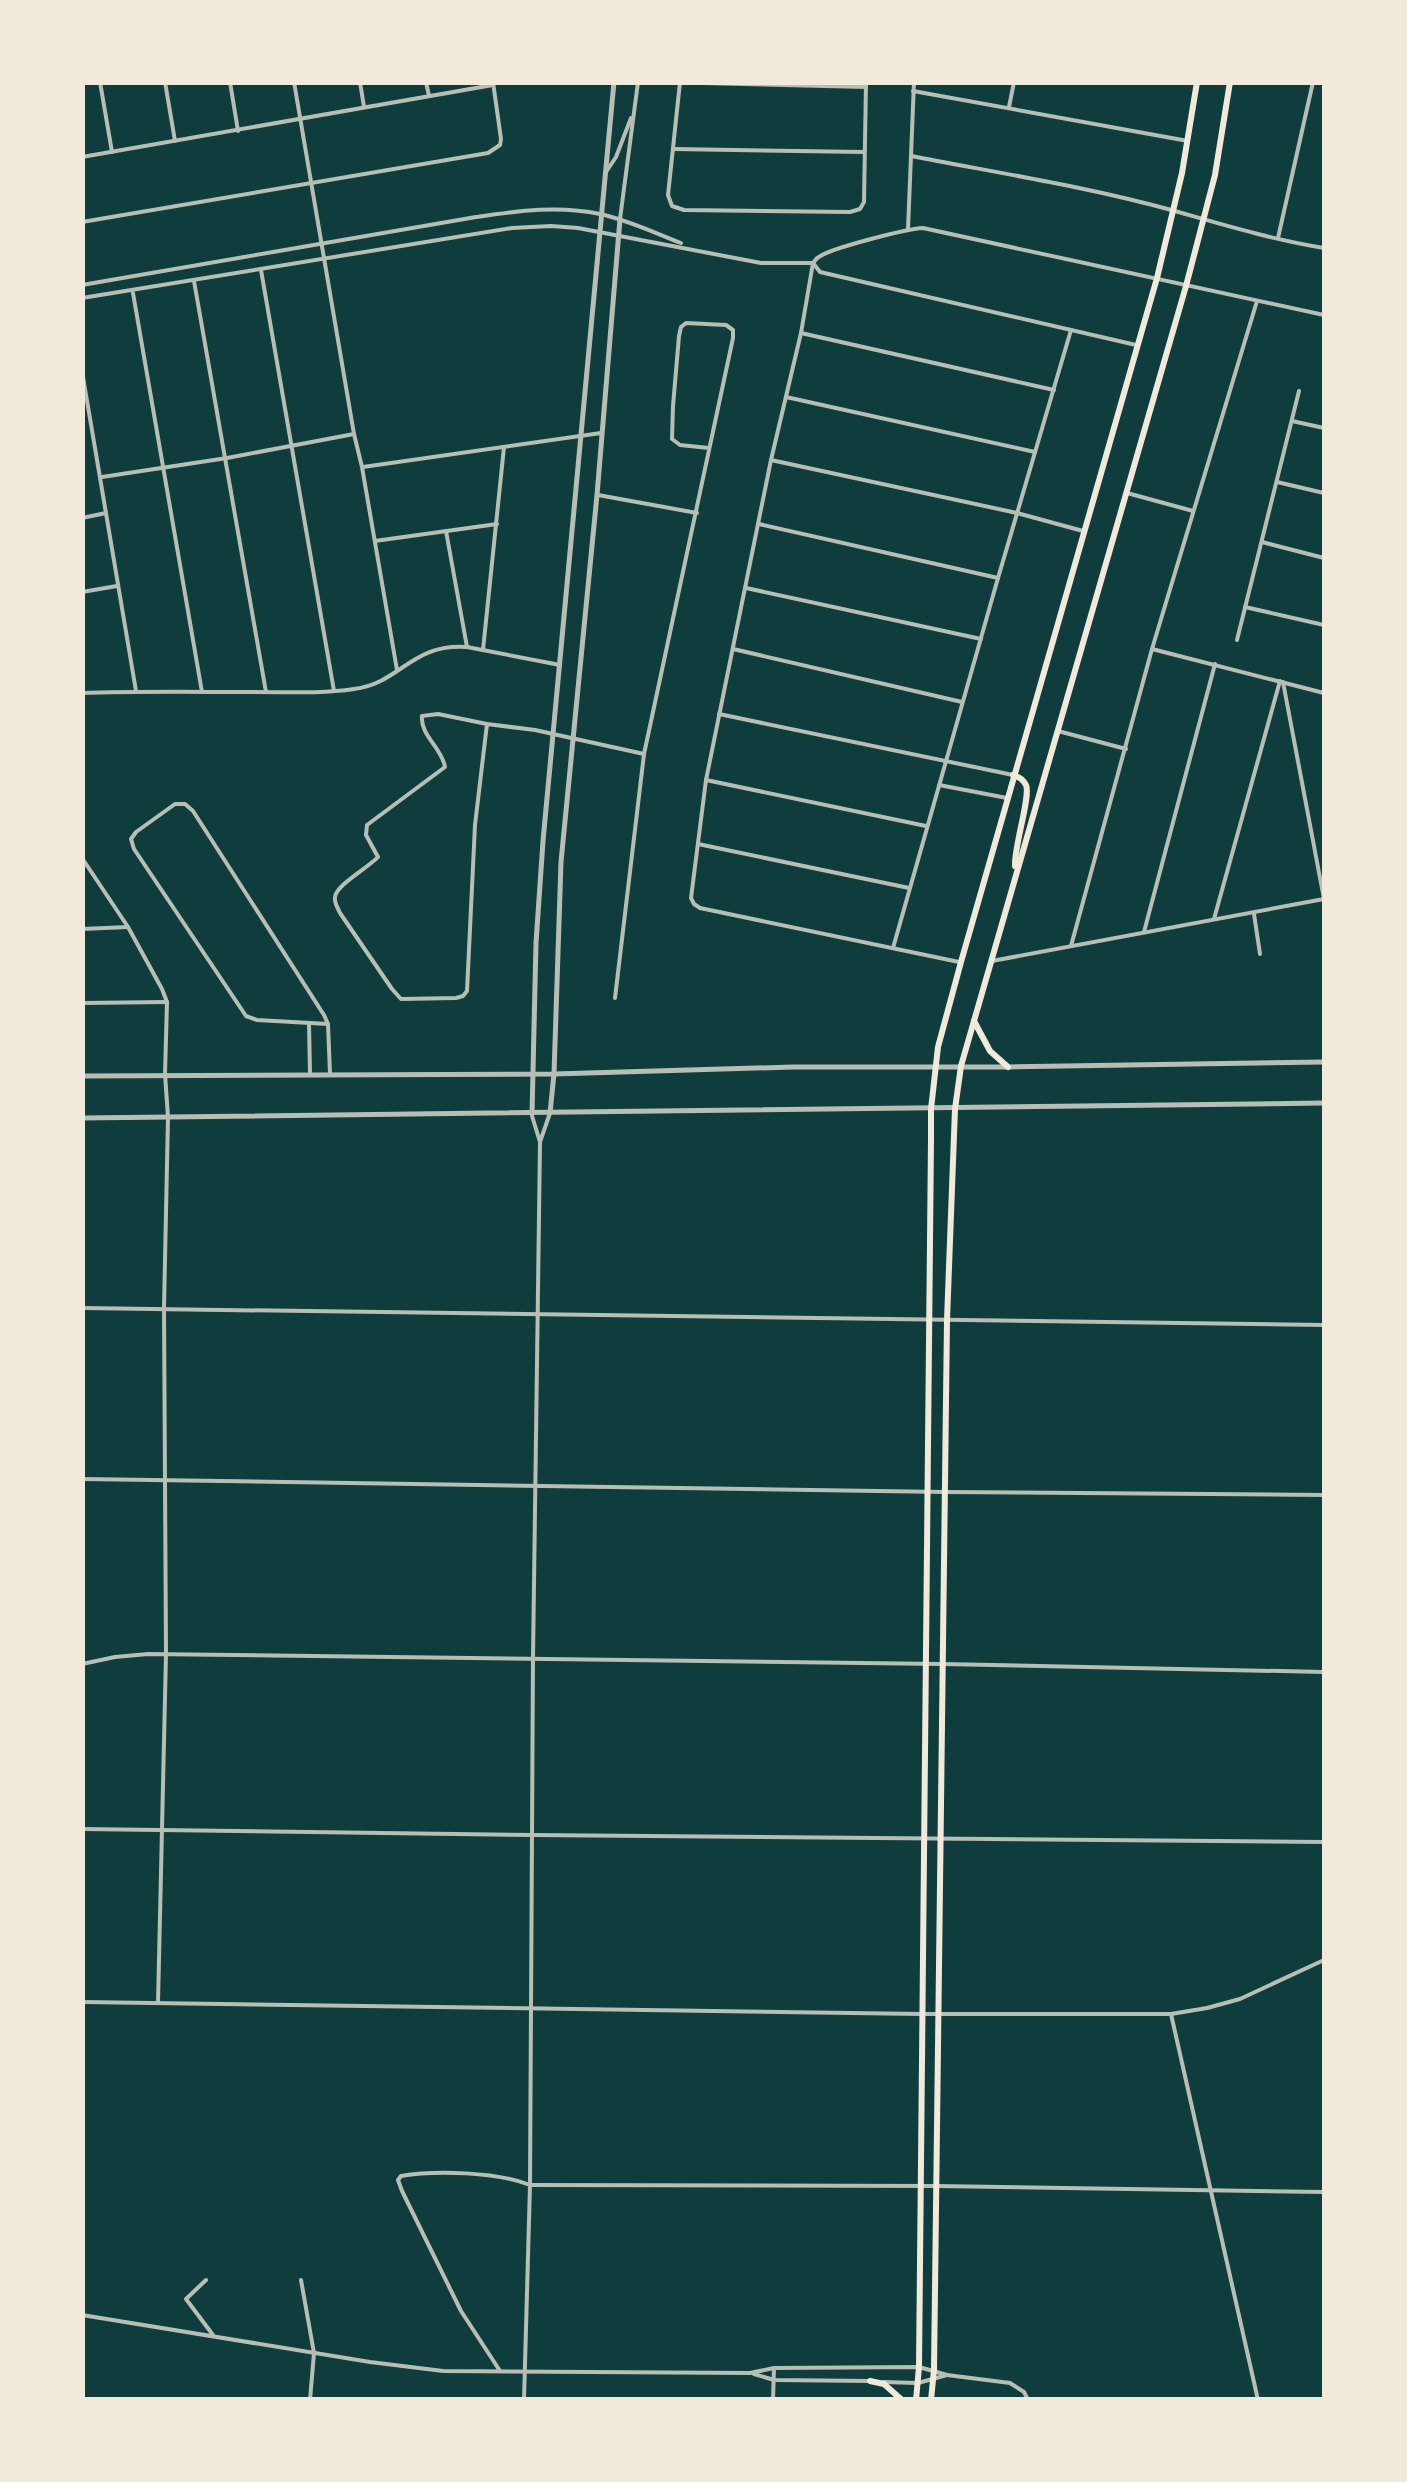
<svg xmlns="http://www.w3.org/2000/svg" width="1407" height="2482" viewBox="0 0 1407 2482" font-family="Signika,sans-serif">
  <rect width="100%" height="100%" fill="#0f3d3e"/>
  <g fill="none" stroke-linecap="round" stroke-linejoin="round">
    <g stroke="#b8beb3" stroke-width="4">
      <polyline points="100,82 112,152"/>
      <polyline points="165,82 175,141"/>
      <polyline points="230,82 238,131"/>
      <polyline points="294,82 354,434 362,467 397,670"/>
      <polyline points="360,82 364,107"/>
      <polyline points="426,82 429,96"/>
      <polyline points="663,82 866,87"/>
      <polyline points="680,82 668,195 672,206 684,210 850,212 860,209 864,202 866,82"/>
      <polyline points="913,91 1188,141"/>
      <polyline points="1009,107 1014,82"/>
      <polyline points="674,149 864,152"/>
      <path d="M 911,156 C 999,173 1089,187 1175,211 C 1224,225 1274,240 1324,248"/>
      <polyline points="82,157 493,85"/>
      <polyline points="606,172 616,157 631,118"/>
      <polyline points="620,219 638,82"/>
      <polyline points="82,222 488,153 500,145 501,139 493,82"/>
      <polyline points="908,229 914,82"/>
      <polyline points="1278,238 1313,82"/>
      <polyline points="813,263 801,333 771,460 706,780 691,898 694,904 700,908 959,962"/>
      <polyline points="813,263 820,272 1136,345"/>
      <polyline points="261,270 334,691"/>
      <polyline points="194,281 266,692"/>
      <path d="M 82,285 L 476,217 C 518,211 558,205 600,214 C 628,220 655,233 681,243"/>
      <polyline points="133,293 202,692"/>
      <path d="M 82,298 L 512,228 L 551,226 L 578,228 L 761,263 L 813,263 C 815,261 816,258 819,257 C 831,248 906,229 923,228 L 1324,315"/>
      <polyline points="801,333 1054,390"/>
      <polyline points="82,371 136,691"/>
      <polyline points="786,397 1035,452"/>
      <polyline points="1292,421 1324,428"/>
      <polyline points="771,460 1017,513 1083,531"/>
      <polyline points="363,467 601,433"/>
      <polyline points="102,477 227,458 354,434"/>
      <polyline points="1277,482 1324,493"/>
      <polyline points="1127,493 1193,511"/>
      <polyline points="598,495 697,513"/>
      <polyline points="82,518 106,513"/>
      <polyline points="759,524 998,578"/>
      <polyline points="446,531 467,647"/>
      <polyline points="375,541 497,524"/>
      <polyline points="1262,542 1324,558"/>
      <polyline points="746,588 981,639"/>
      <polyline points="82,592 117,586"/>
      <polyline points="1245,607 1324,625"/>
      <polyline points="1237,640 1299,391"/>
      <polyline points="733,649 962,702"/>
      <polyline points="1152,649 1324,693"/>
      <polyline points="483,650 504,447"/>
      <polyline points="1283,682 1324,899"/>
      <path d="M 82,693 C 139,691 196,692 253,692 C 286,692 321,694 354,689 C 401,683 411,643 467,647 L 560,665"/>
      <polyline points="719,714 1013,775"/>
      <path d="M 487,724 L 475,825 L 467,991 L 463,996 L 456,998 L 401,999 L 392,989 L 340,913 C 338,908 334,903 335,897 C 336,885 369,867 378,857 L 366,835 L 367,825 L 445,767 C 442,748 420,735 422,716 L 438,714 L 487,724 L 535,730 L 644,754"/>
      <polyline points="1058,731 1126,749"/>
      <polyline points="706,780 926,826"/>
      <polyline points="939,785 1007,798"/>
      <polyline points="698,844 909,888"/>
      <polyline points="82,858 128,927 162,989 167,1002 165,1074 168,1117 164,1308 166,1654 158,2003"/>
      <polyline points="1254,914 1260,954"/>
      <polyline points="1214,919 1280,681"/>
      <polyline points="82,929 128,927"/>
      <polyline points="1144,932 1215,664"/>
      <polyline points="1071,946 1152,649 1257,301"/>
      <polyline points="893,948 998,578 1071,330"/>
      <polyline points="992,961 1324,899"/>
      <polyline points="615,998 644,754 733,338 733,330 726,325 686,323 681,327 679,336 673,406 672,439 680,445 709,448"/>
      <polyline points="82,1003 167,1002"/>
      <polyline points="309,1024 310,1074"/>
      <polyline points="328,1024 257,1020 246,1016 134,849 131,839 136,832 175,804 185,804 193,811 324,1015 328,1024 330,1074"/>
      <polyline points="540,1142 550,1113"/>
      <polyline points="82,1308 1324,1325"/>
      <polyline points="82,1479 944,1492 1324,1495"/>
      <polyline points="82,1664 115,1657 148,1654 942,1664 1324,1672"/>
      <polyline points="82,1829 533,1835 1324,1842"/>
      <polyline points="82,2002 922,2014 1171,2014 1207,2008 1240,1999 1324,1960"/>
      <polyline points="1171,2014 1258,2400"/>
      <polyline points="206,2280 186,2299 213,2335"/>
      <polyline points="301,2280 314,2353 310,2400"/>
      <polyline points="82,2315 370,2362 443,2371 750,2373 774,2368 919,2367 947,2375 1010,2383 1024,2392 1028,2400"/>
      <path d="M 500,2371 L 461,2311 L 402,2191 L 398,2180 L 401,2176 C 436,2170 497,2172 530,2185 L 936,2186 L 1324,2192"/>
      <polyline points="754,2374 774,2380 869,2381"/>
      <polyline points="883,2382 918,2383 947,2375"/>
      <polyline points="524,2400 530,2185 533,1658 540,1142 532,1116"/>
      <polyline points="773,2400 774,2368"/>
    </g>
    <g stroke="#b8beb3" stroke-width="5">
      <polyline points="82,1076 554,1074 793,1067 1008,1067 1324,1062"/>
      <polyline points="550,1113 554,1074 561,862 597,495 620,219"/>
      <polyline points="532,1114 536,943 543,841 614,82"/>
      <polyline points="82,1118 1324,1103"/>
    </g>
    <g stroke="#f1e9da" stroke-width="6">
      <path d="M 1013,775 C 1020,778 1022,778 1026,785 C 1031,796 1014,846 1015,866"/>
      <polyline points="974,1021 990,1051 1008,1067"/>
      <polyline points="870,2381 884,2384 902,2400"/>
      <polyline points="916,2400 919,2367 931,1139 931,1109 938,1047 961,962 1157,278 1182,173 1197,82"/>
      <polyline points="931,2400 934,2370 947,1320 955,1109 961,1066 1186,286 1215,175 1230,82"/>
    </g>
  </g>
  <rect width="1407" height="2482" fill="none" stroke="#f1e9da" stroke-width="170"/>
</svg>
